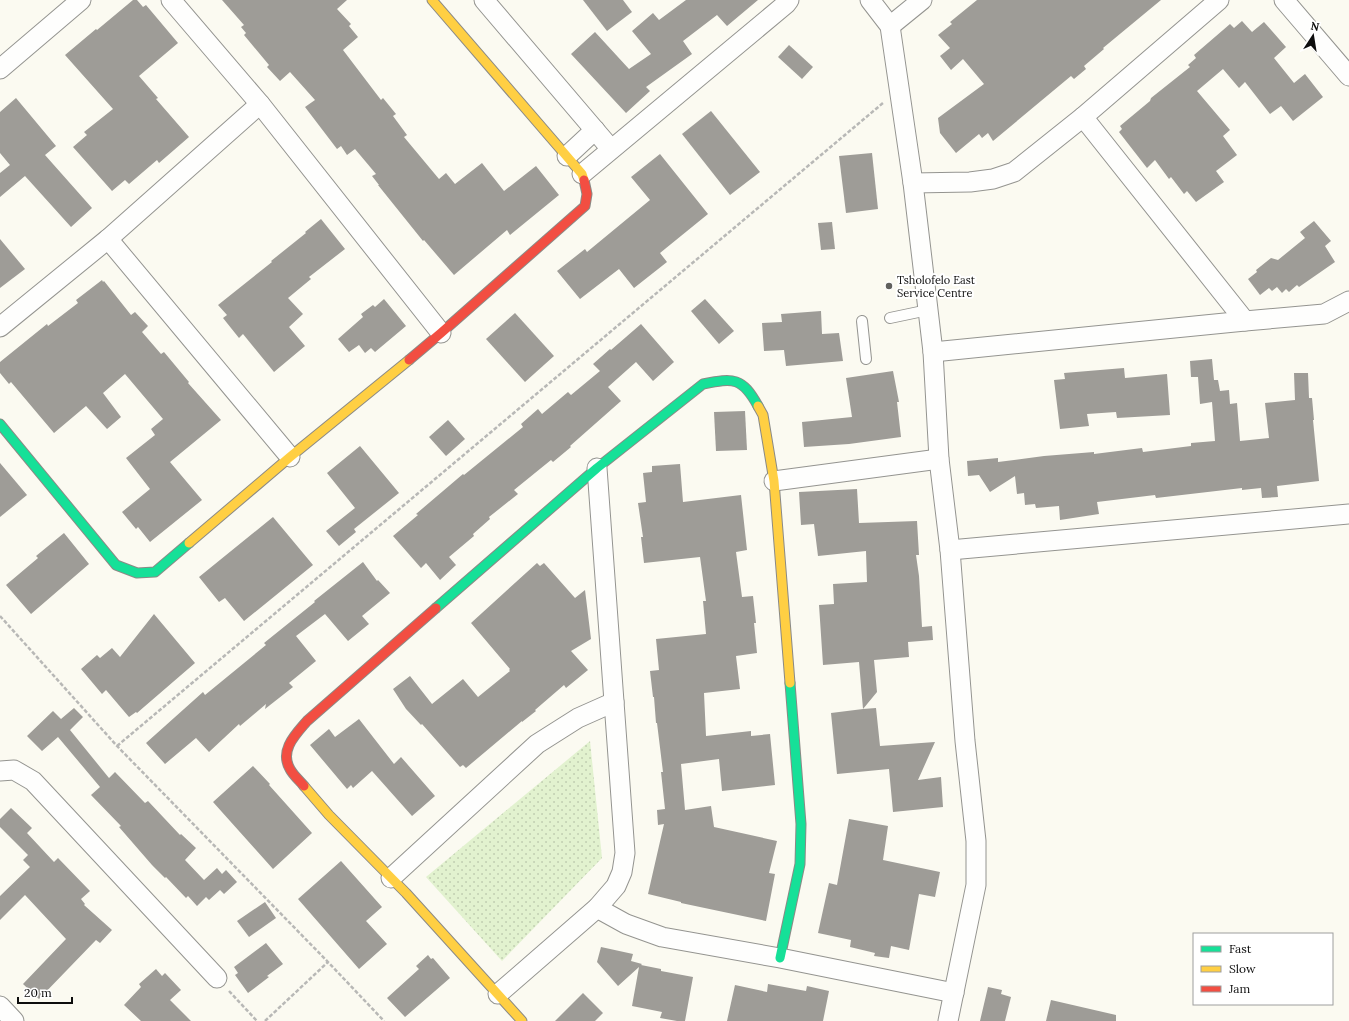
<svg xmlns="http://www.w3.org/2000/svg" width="1349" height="1021" viewBox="0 0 1349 1021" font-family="Lora,serif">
  <defs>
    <pattern id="grass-dots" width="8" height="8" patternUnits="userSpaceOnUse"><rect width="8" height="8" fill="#e2f2cf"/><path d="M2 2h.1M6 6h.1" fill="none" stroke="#c1ceb1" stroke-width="1.8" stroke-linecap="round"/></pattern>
  </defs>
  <rect width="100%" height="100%" fill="#fbfaf1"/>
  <polygon fill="url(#grass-dots)" points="590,741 602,858 502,961 426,877"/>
  <g fill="#9e9c97">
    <polygon points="133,0 137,0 143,7 146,5 178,43 139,76 158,98 156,99 189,137 159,163 157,160 129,184 125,180 112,191 73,147 87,135 84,132 113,109 65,55 96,29 97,30"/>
    <polygon points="222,0 347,0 337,9 351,24 349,26 358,37 343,50 381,100 383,98 396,114 393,116 407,135 404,137 439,179 446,173 455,184 482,163 504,191 536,166 559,195 510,235 507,230 454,275 424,240 423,241 378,185 379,185 372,176 376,174 355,149 347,155 341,146 337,149 305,107 315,100 290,72 280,81 267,67 269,65 244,35 246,33 241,27 244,25"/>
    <polygon points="583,0 623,0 632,12 607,31"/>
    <polygon points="686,0 758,0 727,26 717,15 683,41 692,54 646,87 650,91 626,113 571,54 595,32 629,69 651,54 632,31 653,13 659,20"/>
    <polygon points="977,0 1161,0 1103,48 1104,49 1084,66 1086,69 1074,79 1071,76 993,141 988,133 982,138 979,134 956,153 940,133 938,118 984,84 963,59 951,70 940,56 950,48 938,35 952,24 950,22"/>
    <polygon points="1242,21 1252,32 1264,22 1286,47 1274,58 1294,83 1305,74 1323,97 1293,121 1281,106 1270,114 1245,82 1239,88 1223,69 1197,91 1230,130 1223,136 1237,155 1216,171 1224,182 1196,202 1187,191 1184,194 1171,177 1169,179 1155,160 1147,168 1119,132 1122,129 1120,126 1150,101 1151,98 1190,67 1188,65 1196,58 1194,55 1230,24 1234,28"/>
    <polygon points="789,45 813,67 802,79 778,57"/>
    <polygon points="16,98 56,146 45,155 92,208 71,227 25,176 0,197 0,173 10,165 0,153 0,112"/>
    <polygon points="711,111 760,172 730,195 682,134"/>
    <polygon points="872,153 878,209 846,213 839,156"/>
    <polygon points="660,154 708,214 660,253 667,262 634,288 619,269 580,299 557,271 585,249 587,252 650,200 631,177"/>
    <polygon points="321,219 345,249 309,277 311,279 288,298 303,314 289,327 305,346 274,372 243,334 239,338 223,318 227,315 218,305 272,262 271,261 306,233 305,232"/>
    <polygon points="1314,221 1331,241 1325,246 1335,262 1299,287 1297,285 1289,292 1286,289 1282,293 1277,287 1272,291 1269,288 1260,295 1248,279 1257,272 1256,270 1271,258 1278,260 1305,238 1300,232"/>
    <polygon points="832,222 835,249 821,250 818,223"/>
    <polygon points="0,239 25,269 0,288"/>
    <polygon points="102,280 103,282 104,281 131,315 135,312 148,326 142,332 161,354 164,352 189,382 188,383 221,420 170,462 202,500 150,542 138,527 136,529 122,512 150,489 126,458 155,435 151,429 163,419 125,374 103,393 121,417 107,429 86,406 54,433 11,382 9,384 0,373 0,362 47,324 48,326 78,303 76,300"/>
    <polygon points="384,299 406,326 375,352 371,348 365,353 359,345 349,352 338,339 363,317 361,314 373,305 375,307"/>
    <polygon points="705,299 734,331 719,344 691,311"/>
    <polygon points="821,311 822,334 839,333 843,361 786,366 784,350 764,351 762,323 782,322 781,314"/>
    <polygon points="515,313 554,356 525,382 486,339"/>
    <polygon points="641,324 674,362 653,381 636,362 608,387 621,401 570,446 571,447 553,462 551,460 514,490 518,494 489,517 490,519 473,534 474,536 449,557 456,565 440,580 426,563 421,568 393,536 418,515 416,514 463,474 464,475 523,427 521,424 538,409 542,414 568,392 571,395 600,371 593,364 610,349 611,350"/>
    <polygon points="1212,359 1214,380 1218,380 1220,391 1229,390 1230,404 1237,403 1240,441 1269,438 1265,403 1295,400 1294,373 1308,373 1309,398 1312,398 1314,420 1313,420 1319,481 1277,486 1278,497 1262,498 1261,488 1242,490 1242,488 1156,498 1155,495 1097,502 1099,514 1060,520 1059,506 1036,508 1035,504 1025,505 1024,493 1017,494 1015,476 990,492 979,475 968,476 967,461 998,458 998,462 1044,456 1094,452 1094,454 1142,448 1143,452 1191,446 1191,443 1215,441 1212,402 1200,404 1198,377 1191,377 1190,361"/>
    <polygon points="1124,368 1125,378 1167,374 1170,415 1117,418 1116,412 1087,414 1089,426 1060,429 1054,380 1065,379 1064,373"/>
    <polygon points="893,371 899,402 897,402 901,437 849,444 804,447 802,422 852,417 846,378"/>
    <polygon points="745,411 747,450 716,451 714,412"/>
    <polygon points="448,420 465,439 446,456 429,437"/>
    <polygon points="360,446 399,493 354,529 356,532 339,546 326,531 355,508 327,473"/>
    <polygon points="0,463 27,495 0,517"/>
    <polygon points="680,464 683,502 741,495 747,550 736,552 742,597 753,596 756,623 754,623 757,653 736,656 740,689 704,693 706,736 751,731 751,736 770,734 775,785 722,791 719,759 681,764 685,810 711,806 714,827 777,841 769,873 775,874 766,921 681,903 681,902 648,894 664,824 658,825 657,810 665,809 661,772 663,772 657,723 656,723 654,697 653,697 650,671 659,670 656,639 706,634 703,601 706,601 700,557 644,563 641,537 643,537 638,503 646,502 643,473 652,472 652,466"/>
    <polygon points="857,489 859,523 917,521 919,555 916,555 919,576 922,627 932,626 933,640 908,642 909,657 874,660 877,692 863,709 876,708 880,746 935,742 918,780 941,777 943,807 893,812 889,769 837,774 831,713 863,709 859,662 823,665 819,605 834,604 833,584 867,582 866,551 818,556 814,524 801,525 799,492"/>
    <polygon points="273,517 313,565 244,621 225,598 219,602 199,577"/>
    <polygon points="64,533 89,564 31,614 6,585 38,558 36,556"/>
    <polygon points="363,562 377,581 378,580 390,593 362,616 369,624 348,641 325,614 296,636 316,661 289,683 293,687 265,709 266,704 240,726 239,724 209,752 196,738 165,764 146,743 203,692 205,695 266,645 264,643 315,602 314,601"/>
    <polygon points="537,563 540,566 544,563 575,598 585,590 591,639 571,651 588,670 566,688 564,685 535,710 536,711 522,722 522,721 466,768 463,765 460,767 422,724 421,725 406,709 393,689 410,676 432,704 463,679 478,697 510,671 509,670 510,669 471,623"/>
    <polygon points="154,614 195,663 137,713 136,712 129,717 106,690 102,694 81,669 97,655 100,658 112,648 120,657"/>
    <polygon points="74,708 83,717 70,730 109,778 115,772 145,803 148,801 180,835 181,834 196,848 185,860 204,880 217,868 222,874 226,870 237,882 224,894 220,890 209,900 206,897 197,906 188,896 186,898 166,877 165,878 152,865 119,827 121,826 91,795 100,787 58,737 42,751 27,736 53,711 61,719"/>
    <polygon points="359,719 394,764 401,757 435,796 412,816 372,771 353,788 351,785 347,789 310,745 329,729 335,737"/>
    <polygon points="253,766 270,784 269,785 312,833 273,869 213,802"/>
    <polygon points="11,808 32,828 27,833 54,862 58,858 90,891 81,899 85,904 84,905 112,930 100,943 96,940 39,999 23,984 66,939 25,895 0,920 0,896 30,867 23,860 28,855 0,827 0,819"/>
    <polygon points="849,819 888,826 883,860 940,872 935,897 919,894 909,950 891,946 889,958 874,956 875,953 850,947 851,940 818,933 829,883 837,885"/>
    <polygon points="341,861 382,907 366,921 387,944 359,969 298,899"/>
    <polygon points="265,902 276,918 249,937 237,921"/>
    <polygon points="266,943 283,964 267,976 269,977 248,993 235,975 238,973 234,967"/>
    <polygon points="601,947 633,954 631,961 642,964 641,965 661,969 661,971 693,977 685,1021 677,1021 660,1018 662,1012 632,1006 639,967 618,986 597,962"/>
    <polygon points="428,955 431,959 433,958 450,978 405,1017 387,998 419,969 416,966"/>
    <polygon points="156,969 162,976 165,973 181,990 170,1000 191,1021 141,1021 124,1005 141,987 139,984"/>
    <polygon points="768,984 806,991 807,986 829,991 823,1021 727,1021 735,985 767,992"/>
    <polygon points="988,987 1002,990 1001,994 1011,997 1005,1021 980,1021"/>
    <polygon points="583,993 603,1013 595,1021 555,1021"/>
    <polygon points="1051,1000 1116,1015 1116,1021 1046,1021"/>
  </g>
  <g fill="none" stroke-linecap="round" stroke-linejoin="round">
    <g stroke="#949490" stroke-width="12">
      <g id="lane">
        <polyline points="890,318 928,310"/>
        <polyline points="862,321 866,359"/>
      </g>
    </g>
    <g stroke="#949490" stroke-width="21">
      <g id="street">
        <polyline points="171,0 260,104 441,333"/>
        <polyline points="484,0 611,149"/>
        <polyline points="870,0 890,26 913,183 933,352 939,459 950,550 965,741 976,841 976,885 948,1021"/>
        <polyline points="1284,0 1349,76"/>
        <polyline points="890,26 922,0"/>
        <polyline points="0,69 81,0"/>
        <polyline points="1083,117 1245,321"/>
        <polyline points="567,156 595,130"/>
        <polyline points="582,174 786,4 789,0"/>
        <polyline points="913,183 970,182 993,179 1014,172 1083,117 1219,0"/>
        <polyline points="108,239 290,457"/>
        <polyline points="0,327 108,239 260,104"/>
        <polyline points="933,352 1245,321 1324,314 1349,301"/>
        <polyline points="774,481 939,459"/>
        <polyline points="950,550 1349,514"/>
        <polyline points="0,771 14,770 33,781 217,978"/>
        <polyline points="391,878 537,744 578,718 614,702"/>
        <polyline points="597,908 626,924 662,937 780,958 954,993"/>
        <polyline points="498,994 597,908 616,886 622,872 625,853 597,468"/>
        <polyline points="0,1006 14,1021"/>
      </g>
    </g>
    <g stroke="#8b8a86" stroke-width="11">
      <g id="fast">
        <polyline points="0,424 116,565 137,573 155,572 189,543"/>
        <path d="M 436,608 L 597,468 L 703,384 C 734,378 742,377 758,406"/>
        <polyline points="780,958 800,864 801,824 790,683"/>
      </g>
    </g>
    <g stroke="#8b8a86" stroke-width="11">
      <g id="slow">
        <polyline points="432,0 582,174 584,180"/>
        <polyline points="758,406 763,415 774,481 790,683"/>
        <polyline points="189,543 290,457 409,360"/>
        <polyline points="304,786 329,815 406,893 522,1021"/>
      </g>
    </g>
    <g stroke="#8b8a86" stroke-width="11">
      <g id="jam">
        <polyline points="409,360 441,333 585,206 587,194 584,180"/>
        <path d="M 304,786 C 300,781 293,775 290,769 C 279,750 296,734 307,721 L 436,608"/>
      </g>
    </g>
    <g stroke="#b8b8b6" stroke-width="2.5" stroke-dasharray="4 2" stroke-linecap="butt">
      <polyline points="0,616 117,746 328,962 384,1021"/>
      <polyline points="117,746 883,103"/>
      <polyline points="229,991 257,1021"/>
      <polyline points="265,1021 328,962"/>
    </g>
    <use href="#lane" stroke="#fefefd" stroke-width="10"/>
    <use href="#street" stroke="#fefefd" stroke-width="19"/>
    <use href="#fast" stroke="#16e098" stroke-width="9"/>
    <use href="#slow" stroke="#ffcf43" stroke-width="9"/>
    <use href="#jam" stroke="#f24e42" stroke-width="9"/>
  </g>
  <circle fill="#60605d" stroke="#fff" stroke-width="1.5" cx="889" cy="286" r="4"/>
  <g text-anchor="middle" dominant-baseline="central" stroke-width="4" stroke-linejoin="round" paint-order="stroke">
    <g font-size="11" fill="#0d0d0d" stroke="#fff" text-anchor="start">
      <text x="897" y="280">Tsholofelo East<tspan x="897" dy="13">Service Centre</tspan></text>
    </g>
  </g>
  <rect x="1193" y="933" width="140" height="72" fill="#ffffff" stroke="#9e9e9e"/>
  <rect x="1201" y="946" width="20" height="6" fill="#16e098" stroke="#9e9e9e"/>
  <text x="1229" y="953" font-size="12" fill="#0d0d0d">Fast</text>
  <rect x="1201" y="966" width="20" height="6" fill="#ffcf43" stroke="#9e9e9e"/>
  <text x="1229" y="973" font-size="12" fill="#0d0d0d">Slow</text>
  <rect x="1201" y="986" width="20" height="6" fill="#f24e42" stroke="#9e9e9e"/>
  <text x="1229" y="993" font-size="12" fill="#0d0d0d">Jam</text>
  <g transform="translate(1313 36) rotate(12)" stroke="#ffffff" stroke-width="3" paint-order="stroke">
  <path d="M0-3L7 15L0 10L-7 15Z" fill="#0d0d0d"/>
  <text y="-6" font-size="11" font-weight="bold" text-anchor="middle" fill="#0d0d0d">N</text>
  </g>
  <path d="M18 997v6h54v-6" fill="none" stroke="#0d0d0d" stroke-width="2"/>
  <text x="24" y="997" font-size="12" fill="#0d0d0d" stroke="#ffffff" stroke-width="3" paint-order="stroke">20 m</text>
</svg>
